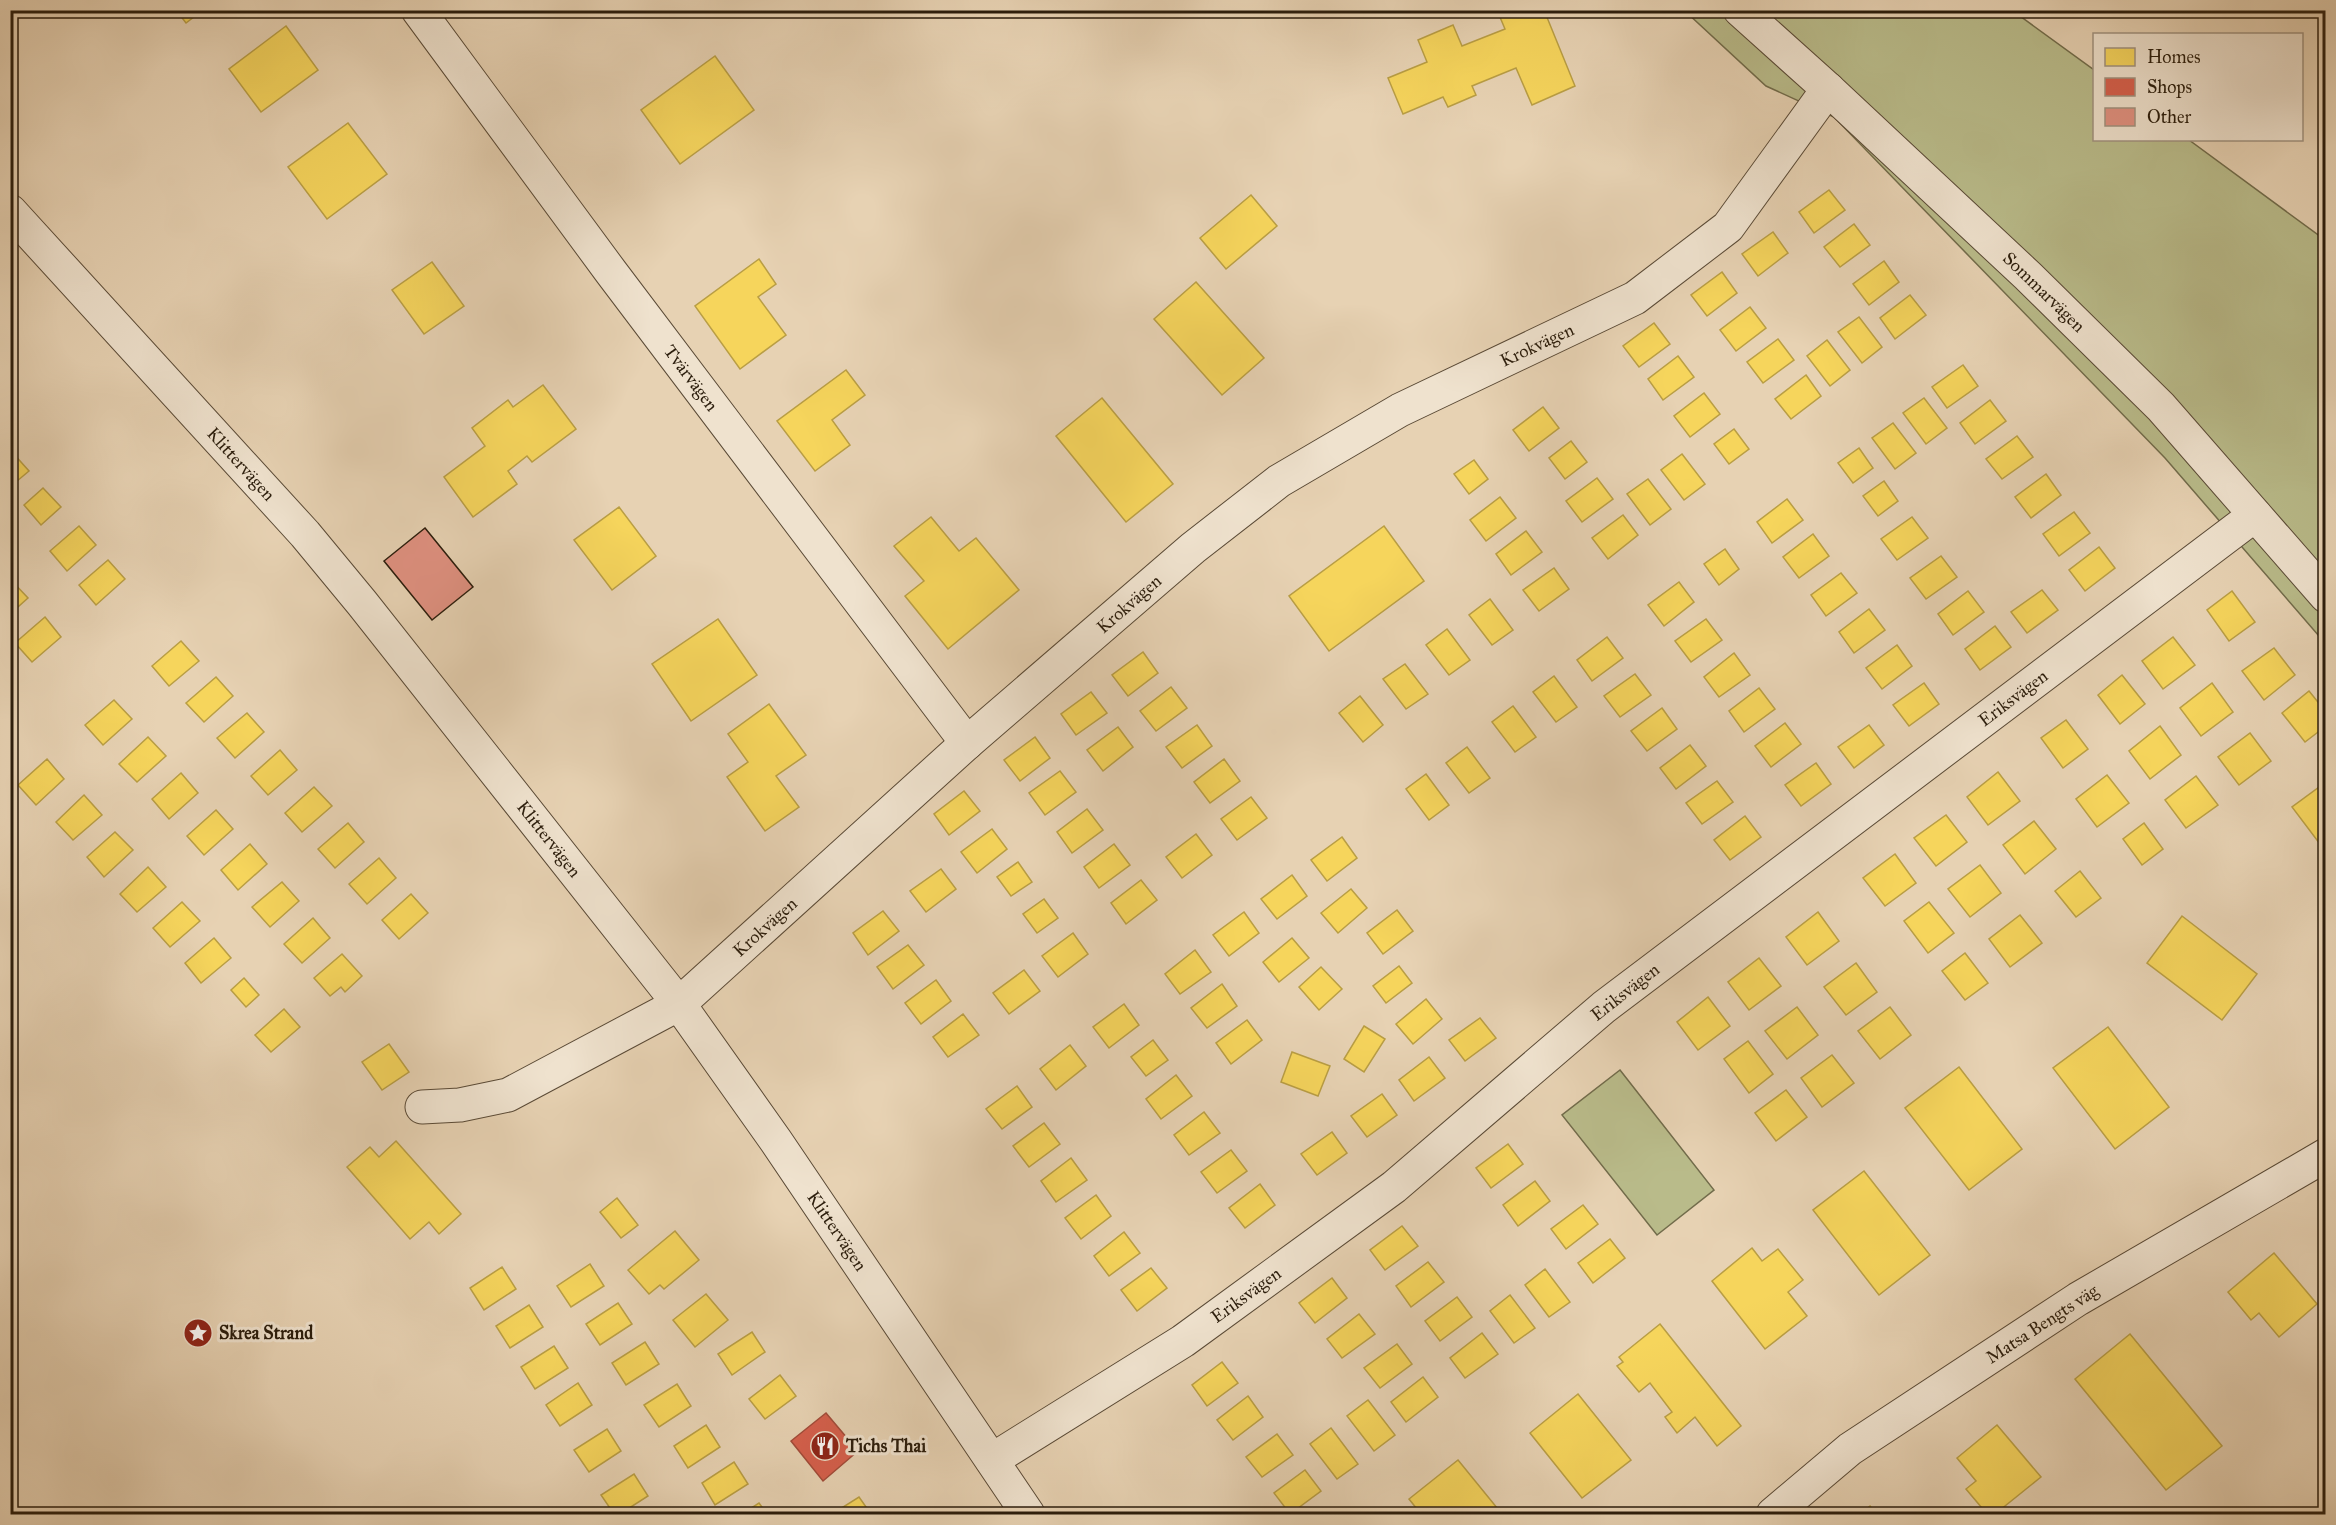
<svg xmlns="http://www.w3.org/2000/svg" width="2336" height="1525" viewBox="0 0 2336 1525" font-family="'IM FELL Great Primer',serif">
  <rect width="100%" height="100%" fill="#e7d2b3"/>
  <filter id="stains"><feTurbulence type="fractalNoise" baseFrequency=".00333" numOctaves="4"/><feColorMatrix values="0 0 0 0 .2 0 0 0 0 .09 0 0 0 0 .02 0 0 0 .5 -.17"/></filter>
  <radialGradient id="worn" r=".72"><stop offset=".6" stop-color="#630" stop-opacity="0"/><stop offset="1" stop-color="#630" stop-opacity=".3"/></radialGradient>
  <g fill="#b9bb8a" stroke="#726c4b" stroke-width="1.5">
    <polygon points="1685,11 2013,11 2094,70 2094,140 2189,140 2325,240 2325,643 2165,458 1834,117 1766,86"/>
    <polygon points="1620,1070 1714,1190 1657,1235 1562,1115"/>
  </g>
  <g fill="#f6d55c" stroke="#b99e44" stroke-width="1.5">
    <polygon points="176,10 203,10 186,23"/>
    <polygon points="1497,10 1544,10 1575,86 1532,105 1516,68 1472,86 1476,95 1448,107 1443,97 1403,114 1388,78 1427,62 1418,40 1453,25 1462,46 1505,29"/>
    <polygon points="286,26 318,70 261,112 229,69"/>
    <polygon points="715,56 754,110 680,164 641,110"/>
    <polygon points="348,123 387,174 327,219 288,167"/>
    <polygon points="1829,190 1845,210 1814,233 1799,212"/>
    <polygon points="1251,195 1277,226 1226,269 1200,238"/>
    <polygon points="1854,224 1870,245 1840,267 1824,247"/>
    <polygon points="1773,232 1788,253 1758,276 1742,254"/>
    <polygon points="759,259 776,284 758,297 786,335 740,369 695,306"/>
    <polygon points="1884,261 1899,282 1869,305 1853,284"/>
    <polygon points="432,262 464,306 424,334 392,290"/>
    <polygon points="1722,272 1737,293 1707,316 1691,295"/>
    <polygon points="1196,282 1264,358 1222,395 1154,319"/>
    <polygon points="1910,295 1926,315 1895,339 1880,318"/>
    <polygon points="1750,307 1766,328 1736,351 1720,330"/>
    <polygon points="1859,317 1882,347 1862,363 1838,332"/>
    <polygon points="1654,323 1670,344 1639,367 1623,346"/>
    <polygon points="1778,339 1794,360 1763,383 1747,362"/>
    <polygon points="1827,340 1850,370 1830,386 1807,356"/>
    <polygon points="1678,356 1694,377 1663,400 1648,379"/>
    <polygon points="1963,365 1978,386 1947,408 1932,387"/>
    <polygon points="846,370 865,395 832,420 850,445 815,471 777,421"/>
    <polygon points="1806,375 1821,396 1791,419 1775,399"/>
    <polygon points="543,385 576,429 532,462 527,456 508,471 517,484 473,517 444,477 485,446 472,428 508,400 513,407"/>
    <polygon points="1704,393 1720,414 1690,437 1674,416"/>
    <polygon points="1102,398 1173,484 1126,522 1056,436"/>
    <polygon points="1924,398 1947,428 1926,444 1903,413"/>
    <polygon points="1990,400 2006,421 1975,444 1960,423"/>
    <polygon points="1543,407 1559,428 1529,451 1513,430"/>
    <polygon points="1893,423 1916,453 1895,469 1872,438"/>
    <polygon points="1734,429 1749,449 1729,464 1714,444"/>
    <polygon points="2017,436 2033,457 2002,479 1986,459"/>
    <polygon points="1571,441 1587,462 1565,479 1549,458"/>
    <polygon points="1859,448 1873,468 1853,483 1838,463"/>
    <polygon points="12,452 29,471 10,487 10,453"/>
    <polygon points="1682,454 1705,484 1684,500 1661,470"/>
    <polygon points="1474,460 1488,479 1469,494 1454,474"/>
    <polygon points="2046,474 2061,495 2031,518 2015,497"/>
    <polygon points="1597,478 1613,499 1582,522 1566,501"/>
    <polygon points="1648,479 1671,509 1650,525 1627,494"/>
    <polygon points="1884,481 1898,501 1878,516 1863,496"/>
    <polygon points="43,488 61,507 41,525 24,505"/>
    <polygon points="1500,497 1516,518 1486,541 1470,520"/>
    <polygon points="1787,499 1803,520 1772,543 1757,522"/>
    <polygon points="619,507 656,556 612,590 574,540"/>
    <polygon points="2074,512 2090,533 2059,556 2043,534"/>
    <polygon points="1623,515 1638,535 1608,559 1592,538"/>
    <polygon points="931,517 959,551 976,538 1019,590 948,649 905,596 924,581 894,546"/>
    <polygon points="1912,517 1928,538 1897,560 1881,539"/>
    <polygon points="79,526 96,545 67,571 50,551"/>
    <polygon points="1384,526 1424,581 1329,651 1289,596"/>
    <polygon points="1526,531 1542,552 1511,575 1496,554"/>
    <polygon points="1813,534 1829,556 1799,578 1783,557"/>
    <polygon points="2099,547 2115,568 2085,591 2069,570"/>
    <polygon points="1725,549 1739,569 1719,585 1704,564"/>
    <polygon points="1941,556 1957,577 1926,599 1910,578"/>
    <polygon points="108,560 125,579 96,605 79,585"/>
    <polygon points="1554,568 1569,589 1539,611 1523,590"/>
    <polygon points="1841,573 1857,593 1826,616 1811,595"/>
    <polygon points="10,579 28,598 10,614"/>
    <polygon points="1679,582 1694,602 1664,626 1648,605"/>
    <polygon points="2042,590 2058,610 2027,633 2011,612"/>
    <polygon points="1968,591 1984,612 1953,635 1938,614"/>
    <polygon points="2232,591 2255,622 2229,641 2207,610"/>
    <polygon points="1490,599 1513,630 1492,645 1469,615"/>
    <polygon points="1869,609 1885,630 1854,653 1839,632"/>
    <polygon points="45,617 61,637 32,662 15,643"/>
    <polygon points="718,619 757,675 691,721 652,664"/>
    <polygon points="1706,619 1722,640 1691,662 1675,641"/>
    <polygon points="1995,626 2011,647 1980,670 1965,649"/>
    <polygon points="1447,629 1470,660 1449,675 1426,645"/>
    <polygon points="1607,637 1623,658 1592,681 1577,660"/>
    <polygon points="2173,637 2195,665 2163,689 2142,661"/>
    <polygon points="181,641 199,661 169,686 152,666"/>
    <polygon points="1897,645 1912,666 1882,689 1866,668"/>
    <polygon points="2274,648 2295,675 2264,700 2242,671"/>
    <polygon points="1143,652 1158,673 1128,696 1112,675"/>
    <polygon points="1734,653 1750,675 1719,697 1704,677"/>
    <polygon points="1405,664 1428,694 1406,709 1383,679"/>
    <polygon points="1635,674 1651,695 1620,717 1604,696"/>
    <polygon points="2122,675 2145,704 2120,724 2098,695"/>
    <polygon points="1554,676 1577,707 1556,722 1533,692"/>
    <polygon points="216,677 233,696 204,722 186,703"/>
    <polygon points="1924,683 1939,704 1909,726 1893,705"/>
    <polygon points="2212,683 2233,712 2201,736 2180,708"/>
    <polygon points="1171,687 1187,708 1156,731 1140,711"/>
    <polygon points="1759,688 1775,709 1744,732 1729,711"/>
    <polygon points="2309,691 2326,712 2326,726 2305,742 2282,713"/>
    <polygon points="1091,692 1107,713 1076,735 1061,714"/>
    <polygon points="1360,696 1383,725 1363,742 1339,713"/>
    <polygon points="114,700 132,719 103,745 85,725"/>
    <polygon points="769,704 806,755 776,776 799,807 765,831 727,777 748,762 728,734"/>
    <polygon points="1513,706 1536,737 1515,752 1492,722"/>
    <polygon points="1662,708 1677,729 1647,751 1631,731"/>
    <polygon points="247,713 264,732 235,758 217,738"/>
    <polygon points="2066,720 2088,749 2063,768 2041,738"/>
    <polygon points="1785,723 1801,744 1771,767 1755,746"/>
    <polygon points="1197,725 1212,746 1182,768 1166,747"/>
    <polygon points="1869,725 1884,745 1854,768 1838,747"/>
    <polygon points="2160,726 2181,755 2150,779 2129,751"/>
    <polygon points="1118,727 1133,747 1103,771 1087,750"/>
    <polygon points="2250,733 2271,761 2239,785 2218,757"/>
    <polygon points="148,737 166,756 137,782 119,764"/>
    <polygon points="1035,737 1050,758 1020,781 1004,760"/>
    <polygon points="1690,745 1706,766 1676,789 1660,768"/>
    <polygon points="1467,747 1490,778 1469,793 1446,763"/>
    <polygon points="280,750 297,770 268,795 251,776"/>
    <polygon points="47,759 64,779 36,805 18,785"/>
    <polygon points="1224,759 1240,781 1210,803 1194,782"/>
    <polygon points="1816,763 1831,784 1801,806 1785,785"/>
    <polygon points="1060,771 1076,792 1045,815 1029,793"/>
    <polygon points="1998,772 2020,801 1988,825 1967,797"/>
    <polygon points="181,773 198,793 169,819 152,799"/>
    <polygon points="1426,774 1449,805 1429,820 1406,789"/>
    <polygon points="2107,775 2129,803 2097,827 2076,799"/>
    <polygon points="2196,776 2218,805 2186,828 2165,800"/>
    <polygon points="1717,781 1733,802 1702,824 1686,803"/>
    <polygon points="2326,782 2326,852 2292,807"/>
    <polygon points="314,787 332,806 302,832 285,813"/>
    <polygon points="964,791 980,811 949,835 934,814"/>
    <polygon points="84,795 102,815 73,840 56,822"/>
    <polygon points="1251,797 1267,818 1237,840 1221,819"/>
    <polygon points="1087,809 1103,830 1072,853 1057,832"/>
    <polygon points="216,810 233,829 204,855 187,836"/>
    <polygon points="1946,815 1967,842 1936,866 1914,838"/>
    <polygon points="1745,816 1761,837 1730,860 1714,840"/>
    <polygon points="2034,821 2056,849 2025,874 2003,845"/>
    <polygon points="348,823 364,842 335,868 318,849"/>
    <polygon points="2144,823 2163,849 2142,865 2123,839"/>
    <polygon points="992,829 1007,849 977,873 961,852"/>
    <polygon points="115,832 133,850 104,877 87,857"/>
    <polygon points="1196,834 1212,855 1182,878 1166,857"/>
    <polygon points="1342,837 1357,858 1327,881 1311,860"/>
    <polygon points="250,844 267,864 238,890 221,870"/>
    <polygon points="1114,844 1130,865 1099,888 1084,867"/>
    <polygon points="1895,854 1916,883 1885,906 1863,878"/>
    <polygon points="379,858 396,878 367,904 349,884"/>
    <polygon points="1018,862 1032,882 1011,896 997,877"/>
    <polygon points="1980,865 2001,893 1970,917 1948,889"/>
    <polygon points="148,867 166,887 137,912 120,894"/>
    <polygon points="941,869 956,889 926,912 910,891"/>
    <polygon points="2080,871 2101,898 2076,917 2055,891"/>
    <polygon points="1292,875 1307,896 1277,919 1261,899"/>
    <polygon points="1141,880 1157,900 1126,924 1111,903"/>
    <polygon points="282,882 299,901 270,927 252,907"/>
    <polygon points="1351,889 1367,908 1338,933 1321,913"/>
    <polygon points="411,894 428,913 399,939 382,920"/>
    <polygon points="1044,899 1058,918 1037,933 1023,914"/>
    <polygon points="182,902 200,921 170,947 153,928"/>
    <polygon points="1929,902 1954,933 1928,953 1904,921"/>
    <polygon points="1397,910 1413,931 1383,954 1367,933"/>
    <polygon points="883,911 899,931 868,955 853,933"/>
    <polygon points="1244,912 1259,933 1229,956 1213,935"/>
    <polygon points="1818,912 1839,941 1807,965 1786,937"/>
    <polygon points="2020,915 2042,943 2010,967 1989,939"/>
    <polygon points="2182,916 2257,974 2222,1020 2147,963"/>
    <polygon points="313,918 330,938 302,963 284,944"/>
    <polygon points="1073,933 1088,954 1058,977 1042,956"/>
    <polygon points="214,938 231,958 201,983 185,963"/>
    <polygon points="1292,938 1309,958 1279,982 1263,962"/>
    <polygon points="908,945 924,965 893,989 877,967"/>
    <polygon points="1195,950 1211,972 1180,994 1165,974"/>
    <polygon points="1965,953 1988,983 1965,1000 1942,971"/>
    <polygon points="342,954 362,976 345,992 341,987 330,996 314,978"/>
    <polygon points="1759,958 1781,986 1749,1010 1728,982"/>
    <polygon points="1856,963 1877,992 1846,1015 1824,987"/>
    <polygon points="1399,966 1412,983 1386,1003 1373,986"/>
    <polygon points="1321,967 1342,989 1319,1010 1299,987"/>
    <polygon points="1024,970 1040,991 1009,1014 993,993"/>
    <polygon points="244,978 259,995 246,1007 231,990"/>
    <polygon points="936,980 951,1001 921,1024 905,1003"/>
    <polygon points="1222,984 1237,1006 1207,1028 1191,1008"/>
    <polygon points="1708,997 1730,1026 1698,1050 1677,1022"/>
    <polygon points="1426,999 1442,1019 1413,1044 1396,1024"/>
    <polygon points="1124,1004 1139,1025 1109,1048 1093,1027"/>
    <polygon points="1797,1007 1818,1035 1787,1059 1765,1031"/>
    <polygon points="1890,1007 1911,1035 1880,1059 1858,1031"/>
    <polygon points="284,1009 300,1027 271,1052 255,1035"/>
    <polygon points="963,1014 979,1035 948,1057 933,1037"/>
    <polygon points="1480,1018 1496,1038 1465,1061 1449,1040"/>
    <polygon points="1247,1020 1262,1040 1231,1064 1216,1043"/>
    <polygon points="1364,1026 1385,1039 1364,1072 1344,1059"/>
    <polygon points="2108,1027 2169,1107 2115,1149 2053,1068"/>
    <polygon points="1153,1040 1168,1060 1146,1076 1131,1057"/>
    <polygon points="1748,1041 1773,1074 1749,1093 1724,1059"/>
    <polygon points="389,1044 409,1072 382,1090 362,1062"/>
    <polygon points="1070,1045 1086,1066 1056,1090 1040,1069"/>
    <polygon points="1292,1052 1330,1066 1318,1096 1281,1082"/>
    <polygon points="1832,1055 1854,1083 1822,1107 1801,1078"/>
    <polygon points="1429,1057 1445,1078 1414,1101 1399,1080"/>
    <polygon points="1959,1067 2022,1149 1969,1190 1905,1108"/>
    <polygon points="1176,1075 1192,1096 1161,1119 1146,1099"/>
    <polygon points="1017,1086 1032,1107 1002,1129 986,1109"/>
    <polygon points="1786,1090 1807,1117 1776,1141 1755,1113"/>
    <polygon points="1382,1094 1397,1115 1367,1137 1351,1116"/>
    <polygon points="1204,1112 1220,1133 1189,1155 1174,1135"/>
    <polygon points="1044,1123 1060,1144 1029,1167 1013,1146"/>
    <polygon points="1332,1132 1347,1153 1317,1175 1301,1154"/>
    <polygon points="396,1141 461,1214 439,1234 429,1222 410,1239 347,1167 370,1147 379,1157"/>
    <polygon points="1508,1144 1523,1164 1491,1188 1476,1168"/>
    <polygon points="1231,1150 1247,1171 1217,1193 1201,1172"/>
    <polygon points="1071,1158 1087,1180 1056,1202 1041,1181"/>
    <polygon points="1864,1171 1930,1255 1879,1295 1813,1210"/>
    <polygon points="1535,1181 1550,1201 1518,1226 1503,1205"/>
    <polygon points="1260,1184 1275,1205 1245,1228 1229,1208"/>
    <polygon points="1096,1195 1111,1216 1081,1239 1065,1218"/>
    <polygon points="617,1198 638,1225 621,1238 600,1212"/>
    <polygon points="1583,1205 1598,1224 1566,1249 1551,1229"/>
    <polygon points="1402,1226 1418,1246 1385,1270 1370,1250"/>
    <polygon points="675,1231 699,1260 664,1289 660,1285 649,1294 628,1270"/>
    <polygon points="1124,1232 1140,1253 1109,1276 1094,1256"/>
    <polygon points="1610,1239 1625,1258 1593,1283 1578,1263"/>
    <polygon points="1752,1248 1762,1261 1778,1249 1803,1280 1788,1292 1807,1316 1765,1349 1712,1281"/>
    <polygon points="2274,1253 2317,1304 2279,1337 2259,1313 2251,1320 2228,1292"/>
    <polygon points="1428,1262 1444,1282 1411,1307 1396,1286"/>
    <polygon points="590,1264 604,1286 571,1307 557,1286"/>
    <polygon points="502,1267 516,1289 484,1310 470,1288"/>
    <polygon points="1151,1268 1167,1288 1137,1311 1121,1290"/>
    <polygon points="1545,1269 1570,1302 1549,1317 1525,1285"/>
    <polygon points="1332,1278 1347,1298 1315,1323 1299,1303"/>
    <polygon points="706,1294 728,1320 695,1347 673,1320"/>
    <polygon points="1510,1295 1535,1328 1514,1343 1490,1311"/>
    <polygon points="1457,1297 1472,1317 1440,1341 1425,1321"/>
    <polygon points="618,1303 632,1324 600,1345 586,1324"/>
    <polygon points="529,1305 543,1327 510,1348 496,1326"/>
    <polygon points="1359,1314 1375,1334 1342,1358 1327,1339"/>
    <polygon points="1660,1324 1741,1426 1717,1446 1695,1417 1677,1433 1665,1417 1672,1412 1650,1383 1639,1392 1617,1366 1623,1362 1619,1357"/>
    <polygon points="752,1332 765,1352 732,1375 718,1354"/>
    <polygon points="1482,1333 1498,1354 1465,1378 1450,1358"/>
    <polygon points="2130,1334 2222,1446 2166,1490 2075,1379"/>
    <polygon points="645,1342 659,1364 626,1385 612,1363"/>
    <polygon points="1397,1344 1412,1364 1380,1388 1364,1368"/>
    <polygon points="554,1346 568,1368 535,1389 521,1367"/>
    <polygon points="1222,1362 1238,1383 1207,1406 1192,1385"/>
    <polygon points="780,1375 796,1396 765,1419 749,1399"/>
    <polygon points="1423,1377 1438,1397 1406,1422 1391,1402"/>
    <polygon points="578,1383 592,1405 560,1426 546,1405"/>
    <polygon points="677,1384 691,1406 659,1427 644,1405"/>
    <polygon points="1578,1394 1631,1460 1582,1498 1530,1433"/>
    <polygon points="1248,1396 1263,1417 1233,1440 1217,1420"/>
    <polygon points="1368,1400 1395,1435 1374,1451 1347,1416"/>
    <polygon points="706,1425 720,1447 688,1468 674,1446"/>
    <polygon points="1997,1425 2041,1477 1995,1514 1987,1514 1966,1489 1976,1481 1957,1458"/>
    <polygon points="1331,1428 1358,1464 1337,1479 1310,1444"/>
    <polygon points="607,1429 621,1451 589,1472 574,1450"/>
    <polygon points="1277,1434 1293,1455 1262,1477 1246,1457"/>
    <polygon points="1458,1460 1502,1514 1421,1514 1409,1499"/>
    <polygon points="734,1462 748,1484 715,1505 702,1483"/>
    <polygon points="1305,1470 1321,1491 1290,1514 1274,1493"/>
    <polygon points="634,1474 648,1496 620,1514 614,1514 601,1495"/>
    <polygon points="859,1497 871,1514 832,1514"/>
    <polygon points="759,1503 767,1514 742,1514"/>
    <polygon points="1870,1506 1876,1514 1860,1514"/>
  </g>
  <polygon fill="#d6604d" stroke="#a34c3a" stroke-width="1.5" points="826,1413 858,1451 823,1481 791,1441"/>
  <polygon fill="#e09181" stroke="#2b1d0c" stroke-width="1.5" points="425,528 473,587 432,620 384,561"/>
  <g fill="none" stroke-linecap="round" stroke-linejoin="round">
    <g stroke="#5a4a36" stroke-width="35">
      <g id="street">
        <polyline points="418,10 611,272 967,743"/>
        <polyline points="1740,10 1828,89 2028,276 2161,407 2326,596"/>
        <polyline points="10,211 305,534 362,603 679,1004 776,1141 1028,1514"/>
        <polyline points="422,1107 460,1105 508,1095 679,1004 967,743 1193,548 1279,481 1400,410 1635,298 1728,227 1828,89"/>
        <polyline points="992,1460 1183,1341 1394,1187 1604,1007 2255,515"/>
        <polyline points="1773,1514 1850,1449 2078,1299 2326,1155"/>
      </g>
    </g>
    <use href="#street" stroke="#efe2ce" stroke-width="33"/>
  </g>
  <defs>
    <g id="sight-disc" transform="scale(1.5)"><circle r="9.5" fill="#8f2418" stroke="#efe2ce"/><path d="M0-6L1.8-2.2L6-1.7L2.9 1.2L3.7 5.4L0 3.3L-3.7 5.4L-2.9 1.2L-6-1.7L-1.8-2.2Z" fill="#fff"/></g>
    <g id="restaurant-disc" transform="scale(1.5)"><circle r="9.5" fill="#8f2418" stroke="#efe2ce"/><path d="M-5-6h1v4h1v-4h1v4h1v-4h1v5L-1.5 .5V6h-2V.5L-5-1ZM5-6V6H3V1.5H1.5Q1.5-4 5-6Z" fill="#fff"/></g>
  </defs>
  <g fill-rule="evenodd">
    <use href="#sight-disc" x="198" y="1333"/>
    <use href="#restaurant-disc" x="825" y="1446"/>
  </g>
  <g text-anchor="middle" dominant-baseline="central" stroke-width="6" stroke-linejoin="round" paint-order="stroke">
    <g font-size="18" fill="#2b1d0c" stroke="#efe2ce">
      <text transform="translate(2044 292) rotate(44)">Sommarvägen</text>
      <text transform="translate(1537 345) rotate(-25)">Krokvägen</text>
      <text transform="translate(691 378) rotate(53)">Tvärvägen</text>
      <text transform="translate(241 464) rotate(48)">Klittervägen</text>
      <text transform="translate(1129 604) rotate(-41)">Krokvägen</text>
      <text transform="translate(2013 698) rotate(-37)">Eriksvägen</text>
      <text transform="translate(549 839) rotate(52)">Klittervägen</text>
      <text transform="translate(765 927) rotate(-42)">Krokvägen</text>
      <text transform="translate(1625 992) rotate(-38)">Eriksvägen</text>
      <text transform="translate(837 1231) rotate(56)">Klittervägen</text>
      <text transform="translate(1246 1295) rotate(-36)">Eriksvägen</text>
      <text transform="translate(2042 1324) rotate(-33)">Matsa Bengts väg</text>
    </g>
    <g font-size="18" font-weight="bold" fill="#2b1d0c" stroke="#efe2ce" text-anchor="start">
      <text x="219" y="1333">Skrea Strand</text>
      <text x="846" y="1446">Tichs Thai</text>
    </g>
  </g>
  <rect width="2336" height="1525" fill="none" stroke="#e7d2b3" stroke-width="36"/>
  <rect x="12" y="12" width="2312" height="1501" fill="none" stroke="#2b1d0c" stroke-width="3"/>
  <rect x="18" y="18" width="2300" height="1489" fill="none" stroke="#2b1d0c" stroke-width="1.5"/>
  <rect x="2093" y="33" width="210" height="108" fill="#efe2ce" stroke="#a19380" stroke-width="1.5"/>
  <rect x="2105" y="48" width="30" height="18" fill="#f6d55c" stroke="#a19380" stroke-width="1.5"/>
  <text x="2147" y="63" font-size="18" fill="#2b1d0c">Homes</text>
  <rect x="2105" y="78" width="30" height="18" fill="#d6604d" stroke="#a19380" stroke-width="1.5"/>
  <text x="2147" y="93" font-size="18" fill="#2b1d0c">Shops</text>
  <rect x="2105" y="108" width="30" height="18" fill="#e09181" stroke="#a19380" stroke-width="1.5"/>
  <text x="2147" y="123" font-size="18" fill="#2b1d0c">Other</text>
  <rect width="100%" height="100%" filter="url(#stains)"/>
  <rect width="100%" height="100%" fill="url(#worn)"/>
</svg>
